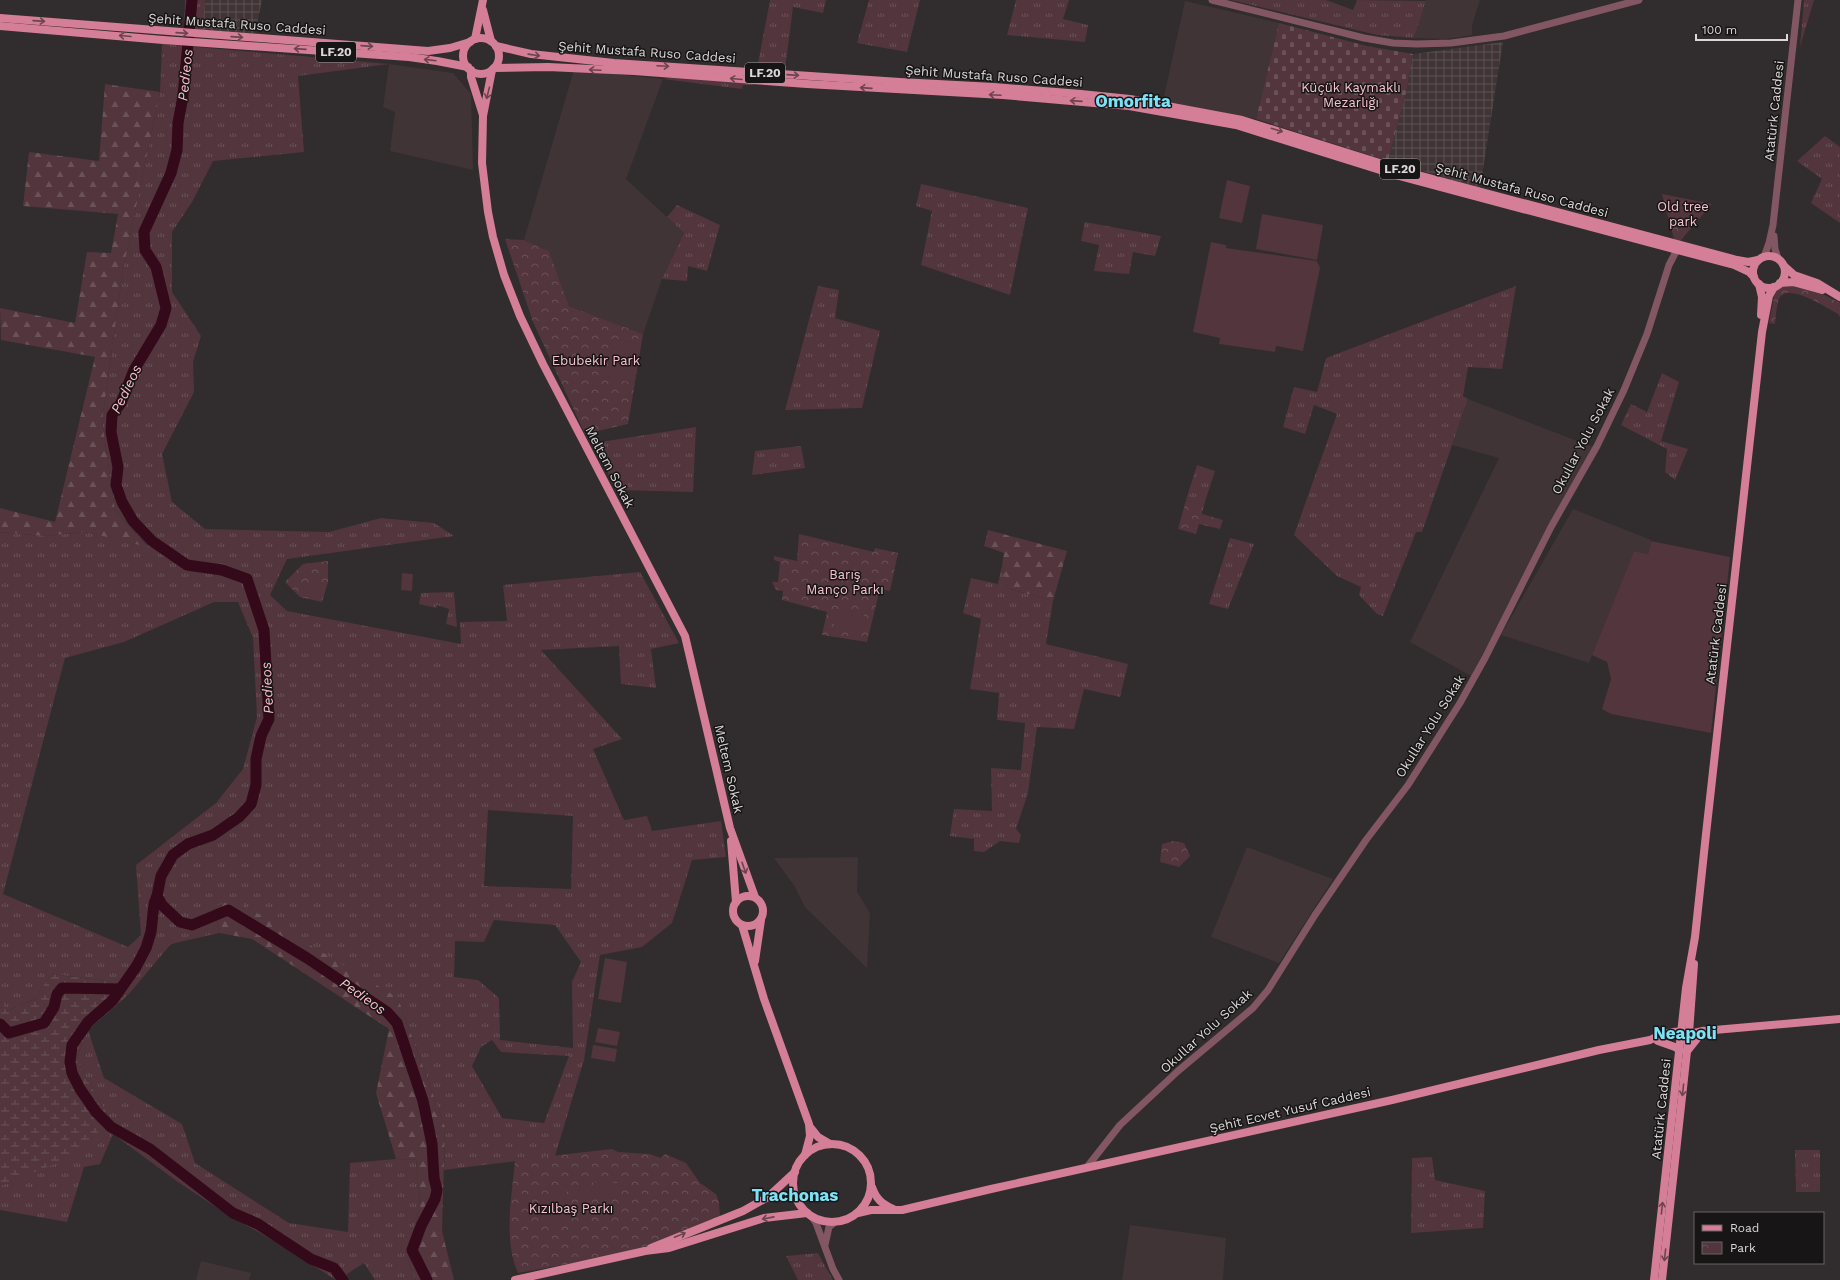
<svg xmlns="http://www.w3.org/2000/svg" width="1840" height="1280" viewBox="0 0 1840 1280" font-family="'Work Sans',sans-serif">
  <defs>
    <pattern id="industrial-grid" width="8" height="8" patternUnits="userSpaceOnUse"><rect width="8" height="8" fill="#403437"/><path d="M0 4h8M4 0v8" fill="none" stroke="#5b5153"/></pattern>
    <pattern id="grass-tufts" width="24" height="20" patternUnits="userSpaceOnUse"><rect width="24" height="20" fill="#52353d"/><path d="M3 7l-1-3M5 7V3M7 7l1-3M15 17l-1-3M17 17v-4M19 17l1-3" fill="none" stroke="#6a5258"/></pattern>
    <pattern id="forest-firs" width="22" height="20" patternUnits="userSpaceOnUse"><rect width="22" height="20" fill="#52353d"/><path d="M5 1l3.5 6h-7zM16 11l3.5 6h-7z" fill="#6a5258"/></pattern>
    <pattern id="wetland-marsh" width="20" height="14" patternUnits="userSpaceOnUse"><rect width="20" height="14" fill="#52353d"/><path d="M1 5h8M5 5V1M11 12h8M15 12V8" fill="none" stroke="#6a5258"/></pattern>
    <pattern id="cemetery-stones" width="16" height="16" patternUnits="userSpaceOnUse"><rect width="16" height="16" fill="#52353d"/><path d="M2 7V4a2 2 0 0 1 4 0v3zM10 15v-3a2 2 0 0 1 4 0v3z" fill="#6a5258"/></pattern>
    <pattern id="park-crowns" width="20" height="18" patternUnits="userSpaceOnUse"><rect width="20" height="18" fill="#52353d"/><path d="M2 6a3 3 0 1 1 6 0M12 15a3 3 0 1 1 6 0" fill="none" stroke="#6a5258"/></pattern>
  </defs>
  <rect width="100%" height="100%" fill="#312c2d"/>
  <g fill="#403437">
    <polygon points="1426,0 1480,0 1472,25 1472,35 1447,39 1414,38"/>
    <polygon points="1185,1 1279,23 1256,119 1163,101"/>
    <polygon points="389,64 453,73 471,94 473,170 390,151 395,112 383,107"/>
    <polygon points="574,70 663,79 626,179 684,233 662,279 643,334 569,306 549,251 524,240"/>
    <polygon points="1468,399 1593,447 1471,676 1410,642 1499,458 1452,445"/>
    <polygon points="1573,509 1651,540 1648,554 1634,551 1589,663 1501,635"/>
    <polygon points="1247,847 1333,879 1279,963 1211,937"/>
    <polygon points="858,857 857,892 870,913 867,968 805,907 795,887 774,858"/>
    <polygon points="1130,1225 1226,1238 1223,1280 1122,1280"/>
    <polygon points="201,1261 251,1273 249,1280 196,1280"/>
  </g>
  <g fill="url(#industrial-grid)">
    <polygon points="205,0 262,0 255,34 201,30"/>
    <polygon points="1503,42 1480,188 1388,161 1406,93 1413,54"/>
  </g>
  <g fill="url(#grass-tufts)" fill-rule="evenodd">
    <polygon points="185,0 205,0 201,30 184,29"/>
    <polygon points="770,0 826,0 823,13 793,7 785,70 757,69"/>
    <polygon points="869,0 920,0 907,52 857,43"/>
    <polygon points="1016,0 1069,0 1063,19 1088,25 1085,42 1007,35"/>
    <polygon points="1231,0 1326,0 1353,10 1357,0 1426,1 1414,38 1377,35"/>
    <polygon points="1804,0 1814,0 1800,47"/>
    <path d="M 162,44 L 389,64 L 298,76 L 304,152 L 213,161 L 192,202 L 172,232 L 172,292 L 201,336 L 193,362 L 194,392 L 162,454 L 172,502 L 205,529 L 329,532 L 381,518 L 434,523 L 454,536 L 287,559 L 270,595 L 287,611 L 461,644 L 460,622 L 507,621 L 503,585 L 640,572 L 679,643 L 651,649 L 656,688 L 621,684 L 619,646 L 541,650 L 622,739 L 593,749 L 624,820 L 647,816 L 652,831 L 721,821 L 726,857 L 692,860 L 672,923 L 642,947 L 600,955 L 584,1060 L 555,1156 L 444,1170 L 445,1127 L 398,998 L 214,907 L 219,933 L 171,944 L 128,995 L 108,981 L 52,974 L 35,999 L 7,1011 L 0,1001 L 0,532 L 43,536 L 86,532 L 148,546 L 115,510 L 102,421 L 123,270 L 160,92 ZM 214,602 L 238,602 L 253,638 L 257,717 L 243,769 L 216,803 L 136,865 L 141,935 L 128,947 L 3,894 L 65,658 L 124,642 ZM 488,810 L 573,816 L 571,889 L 484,886 ZM 494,920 L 555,925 L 581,962 L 572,982 L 573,1048 L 500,1040 L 499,998 L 478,980 L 454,977 L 455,941 L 484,942 ZM 492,1040 L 501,1052 L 569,1056 L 544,1123 L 502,1118 L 472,1066 L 481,1047 Z"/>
    <polygon points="679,76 804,85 743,85 742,89 663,79"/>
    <polygon points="1825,136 1840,147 1840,223 1811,203 1822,179 1797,161"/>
    <polygon points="921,184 1028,208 1010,295 921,265 932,211 916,206"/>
    <polygon points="677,205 720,225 707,271 688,266 687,281 662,279 684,233 667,217"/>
    <polygon points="1085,222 1161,236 1155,256 1133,252 1129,274 1094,271 1099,245 1081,241"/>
    <polygon points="818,286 839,290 835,318 880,331 862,408 785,410"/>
    <polygon points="1516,286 1502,369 1468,367 1463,396 1468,399 1422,532 1416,532 1383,616 1377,614 1359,595 1361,587 1337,576 1294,535 1337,414 1314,405 1305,434 1283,427 1294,387 1317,392 1326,358"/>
    <polygon points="1662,373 1679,382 1661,441 1688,449 1675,480 1665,472 1667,449 1621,425 1631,404 1647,412"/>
    <polygon points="696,427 693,492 616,490 594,443"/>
    <polygon points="801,446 805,468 752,475 755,451"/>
    <polygon points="1197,465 1215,471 1204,505 1186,500"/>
    <polygon points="1230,538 1254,544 1228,609 1209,604"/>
    <polygon points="1002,565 1007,588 1053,601 1046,644 1128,664 1120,697 1084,689 1074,729 1037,727 1028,793 1016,829 1021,835 1019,843 1000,841 984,852 974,851 974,839 950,836 954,809 992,811 991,768 1021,770 1025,723 997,720 999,693 970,689 981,619 963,613 971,578 998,584"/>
    <polygon points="454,592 457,627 446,624 449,609 437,605 436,608 419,604 421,593"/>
    <polygon points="88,1030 104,1078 182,1124 195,1163 289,1223 348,1232 350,1163 396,1159 416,1160 420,1203 409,1264 416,1280 375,1280 364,1263 347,1274 348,1280 336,1280 286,1248 222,1211 178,1182 113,1134 100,1164 84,1167 67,1222 0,1210 0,1186 19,1178 109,1117 76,1059"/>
    <polygon points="1795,1150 1820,1150 1820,1192 1796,1192"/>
    <polygon points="1432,1157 1435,1180 1485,1191 1483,1228 1411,1233 1412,1158"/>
    <polygon points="818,1253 833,1280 798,1280 786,1256"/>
  </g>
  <g fill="url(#forest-firs)">
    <polygon points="105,84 160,92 123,270 102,421 115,510 148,547 86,532 43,536 0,532 0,508 55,522 95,357 1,340 0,308 75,323 87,252 111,253 118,214 23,206 29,152 99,161"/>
    <polygon points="988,530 1067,551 1053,601 1007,588 1002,565 1004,553 984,546"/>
    <polygon points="235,900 398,998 445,1127 442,1231 454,1280 416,1280 409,1264 420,1203 416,1160 396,1159 376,1093 389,1029 252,939 219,933 214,906"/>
  </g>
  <polygon fill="url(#wetland-marsh)" points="51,974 108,981 128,995 88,1030 76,1059 109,1117 101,1129 72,1157 0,1186 0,1001 7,1011 35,999"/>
  <polygon fill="url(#cemetery-stones)" points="1279,23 1367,46 1413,54 1406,93 1388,161 1256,119"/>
  <g fill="url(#park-crowns)">
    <polygon points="1662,194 1712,204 1680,241 1674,239"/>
    <polygon points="505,239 524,240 549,251 569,306 643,334 628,424 585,434 533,322"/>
    <path d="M 1795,284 L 1805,285 L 1840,303 L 1840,317 L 1838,314 C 1828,309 1787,281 1779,299 C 1776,307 1776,317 1775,324 L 1769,323 L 1775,292 L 1781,287 Z"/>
    <polygon points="1186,500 1204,505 1202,514 1223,520 1220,529 1199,524 1196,534 1178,529"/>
    <polygon points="799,534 874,552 875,548 898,553 890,591 880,589 867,642 822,635 827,612 782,600 783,591 776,590 772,582 778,582 780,562 774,560 774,556 797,561"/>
    <polygon points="328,561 328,582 322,602 300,597 285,582 303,564"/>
    <polygon points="1173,841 1184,843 1190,856 1179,867 1160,862 1162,844"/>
    <path d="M 612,1149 L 618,1152 L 650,1154 L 661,1158 L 665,1154 L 686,1163 L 700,1183 L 716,1194 L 719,1202 L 720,1217 C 701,1230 687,1234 665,1241 C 617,1256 568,1264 518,1273 C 503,1239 512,1196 515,1160 Z"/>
  </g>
  <g fill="#52353d">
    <polygon points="1227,180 1250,186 1242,223 1219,218"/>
    <polygon points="1262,214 1323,225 1317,260 1256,249"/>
    <polygon points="1211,242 1226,245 1226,248 1317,261 1320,268 1303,351 1276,346 1275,352 1219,344 1220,338 1193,332"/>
    <polygon points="613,339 641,345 634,383 606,377"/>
    <polygon points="1651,541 1730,557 1711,733 1611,714 1602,709 1611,679 1607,662 1592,655 1634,551 1648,554"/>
    <polygon points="402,573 413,574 412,591 401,590"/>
    <polygon points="319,584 320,595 304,597 303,586"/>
    <polygon points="836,610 864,614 862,630 834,626"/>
    <polygon points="605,958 627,962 621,1003 598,999"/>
    <polygon points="598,1028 620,1032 617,1046 595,1042"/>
    <polygon points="593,1045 617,1049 615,1062 591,1058"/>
    <polygon points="580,1181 591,1182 589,1203 578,1203"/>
    <polygon points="593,1182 620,1183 620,1198 593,1197"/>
    <path d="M 566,1183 L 570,1187 L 570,1190 L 566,1192 L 564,1202 C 583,1230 529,1233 542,1206 C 544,1202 548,1201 551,1199 C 556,1195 560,1189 563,1184 Z"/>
  </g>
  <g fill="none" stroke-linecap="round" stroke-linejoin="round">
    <g stroke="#340919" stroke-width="11">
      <polyline points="192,0 183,96 178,123 177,150 171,173 144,232 145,250 156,267 166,308 161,325 134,370 121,403 112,415 111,432 118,467 116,485 122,502 133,521 152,541 187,565 222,570 247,579 264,630 269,719 261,736 256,759 256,785 251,804 239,817 213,835 188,844 173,855 161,876 157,896 162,905 180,922 192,925 228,910 307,958 387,1012 397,1023 423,1101 432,1144 434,1178 437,1190 435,1199 421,1226 412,1250 427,1280"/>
      <polyline points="157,896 154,904 151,932 146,948 136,967 112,1001 88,1022 72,1045 70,1062 72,1073 80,1089 96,1112 111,1127 150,1149 233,1213 258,1224 311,1259 334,1268 343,1280"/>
      <polyline points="0,1024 9,1033 44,1023 54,1007 57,994 62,988 120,989"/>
    </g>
    <g stroke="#825763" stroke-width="7">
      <polyline points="1212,0 1364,38 1393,43 1417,44 1451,43 1504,36 1639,0"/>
      <polyline points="1774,236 1775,249 1778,258"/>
      <polyline points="1764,257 1769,243 1773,225 1798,0"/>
      <polyline points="1087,1167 1120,1125 1178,1071 1253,1008 1268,990 1315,915 1366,840 1408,785 1460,703 1485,658 1551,527 1597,446 1624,390 1647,334 1669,265 1679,246"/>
      <polyline points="811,1216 816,1223 833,1269 839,1280"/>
      <polyline points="825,1245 829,1227 835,1222"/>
    </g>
    <g stroke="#d57e97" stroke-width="8">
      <polyline points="483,10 491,41"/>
      <polyline points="0,18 428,51 450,48 470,42"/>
      <polyline points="0,26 163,40 409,57 437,61 468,67"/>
      <circle cx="481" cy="56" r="18"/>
      <polyline points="475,39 483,0"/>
      <polyline points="496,46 531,54 614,63 900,82 994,87 1081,94 1130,99 1242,120 1418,175 1737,260 1748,262 1758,260"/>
      <polyline points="494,68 548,67 634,71 807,84 1003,95 1129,106 1236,125 1399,176 1734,265 1749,272 1754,277"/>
      <polyline points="471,70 471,77 483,115"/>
      <polyline points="492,70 483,116 482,163 488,212 493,237 504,275 520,316 543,364 685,636 730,828 755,897"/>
      <circle cx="1769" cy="272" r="16"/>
      <polyline points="1784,266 1794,275 1817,283 1840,297"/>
      <polyline points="1780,283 1793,282 1822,290"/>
      <polyline points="1759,284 1762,297 1761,315"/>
      <polyline points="731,841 736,902"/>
      <circle cx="748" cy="911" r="15"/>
      <polyline points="742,925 764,999 809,1124 810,1136 805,1155"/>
      <polyline points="755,961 761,920"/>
      <polyline points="1684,1035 1703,1031 1840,1019"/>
      <polyline points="1658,1041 1675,1047 1680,1050"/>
      <polyline points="1688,1050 1703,1031"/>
      <polyline points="810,1127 818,1137 830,1144"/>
      <circle cx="832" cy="1183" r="39"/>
      <path d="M 872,1187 C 876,1199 882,1204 893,1209"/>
      <path d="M 858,1213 L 871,1210 L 902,1210 L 991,1189 L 1392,1100 L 1599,1050 L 1650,1040 C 1662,1034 1677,1029 1689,1033"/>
      <polyline points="651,1248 743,1211 768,1197 795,1172"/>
      <polyline points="515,1280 645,1251 669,1248 764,1218 807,1213"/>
      <polyline points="1654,1280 1686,988 1695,937 1706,834 1762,332 1769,296 1774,287"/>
      <polyline points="1662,1280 1689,1033 1694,964"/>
    </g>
  </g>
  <defs><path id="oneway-shaft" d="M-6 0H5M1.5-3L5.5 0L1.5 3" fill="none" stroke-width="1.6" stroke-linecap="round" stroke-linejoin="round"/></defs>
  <g stroke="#6c4450">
    <use href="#oneway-shaft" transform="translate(39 21) rotate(4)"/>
    <use href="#oneway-shaft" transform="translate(182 33) rotate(4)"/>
    <use href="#oneway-shaft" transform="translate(125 36) rotate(-175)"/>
    <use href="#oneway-shaft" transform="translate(237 37) rotate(4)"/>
    <use href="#oneway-shaft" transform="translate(367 46) rotate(4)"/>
    <use href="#oneway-shaft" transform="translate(300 49) rotate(-176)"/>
    <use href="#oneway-shaft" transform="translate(534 55) rotate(8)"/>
    <use href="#oneway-shaft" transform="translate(430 60) rotate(-173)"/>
    <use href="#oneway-shaft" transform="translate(663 66) rotate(3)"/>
    <use href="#oneway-shaft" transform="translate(595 70) rotate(-177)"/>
    <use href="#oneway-shaft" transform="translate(793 75) rotate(4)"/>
    <use href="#oneway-shaft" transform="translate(736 79) rotate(-175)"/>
    <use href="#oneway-shaft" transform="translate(866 88) rotate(-176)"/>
    <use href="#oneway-shaft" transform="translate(488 93) rotate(104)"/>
    <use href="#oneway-shaft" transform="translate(995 95) rotate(-177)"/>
    <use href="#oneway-shaft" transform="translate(1076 101) rotate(-176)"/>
    <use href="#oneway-shaft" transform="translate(1277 130) rotate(17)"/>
    <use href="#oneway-shaft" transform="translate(744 868) rotate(71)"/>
    <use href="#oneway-shaft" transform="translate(1683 1090) rotate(96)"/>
    <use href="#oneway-shaft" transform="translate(1662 1208) rotate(-84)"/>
    <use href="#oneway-shaft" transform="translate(768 1218) rotate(169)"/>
    <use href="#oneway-shaft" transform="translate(680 1235) rotate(-22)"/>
    <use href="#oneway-shaft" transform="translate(1665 1255) rotate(96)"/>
  </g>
  <g text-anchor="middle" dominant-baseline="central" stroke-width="3" stroke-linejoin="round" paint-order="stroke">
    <g fill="#171515" stroke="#a19e9e" stroke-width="1">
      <rect x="316" y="42" width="40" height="20" rx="3"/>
      <rect x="745" y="63" width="40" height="20" rx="3"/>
      <rect x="1380" y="159" width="40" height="20" rx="3"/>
    </g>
    <g font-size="12" font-weight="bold" fill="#dcd8d9">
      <text x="336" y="52">LF.20</text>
      <text x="765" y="73">LF.20</text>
      <text x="1400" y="169">LF.20</text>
    </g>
    <g font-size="13" fill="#dcd8d9" stroke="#171515">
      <text transform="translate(237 24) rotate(4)">Şehit Mustafa Ruso Caddesi</text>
      <text transform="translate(647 52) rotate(4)">Şehit Mustafa Ruso Caddesi</text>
      <text transform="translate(994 76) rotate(4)">Şehit Mustafa Ruso Caddesi</text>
      <text transform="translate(1774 111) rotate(-84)">Atatürk Caddesi</text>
      <text transform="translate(1522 190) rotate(15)">Şehit Mustafa Ruso Caddesi</text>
      <text transform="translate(1583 441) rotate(-62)">Okullar Yolu Sokak</text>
      <text transform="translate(610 467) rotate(62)">Meltem Sokak</text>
      <text transform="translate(1716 634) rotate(-83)">Atatürk Caddesi</text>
      <text transform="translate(1430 726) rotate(-58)">Okullar Yolu Sokak</text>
      <text transform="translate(729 769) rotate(77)">Meltem Sokak</text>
      <text transform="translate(1206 1031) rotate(-42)">Okullar Yolu Sokak</text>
      <text transform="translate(1661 1109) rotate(-84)">Atatürk Caddesi</text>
      <text transform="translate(1290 1110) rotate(-13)">Şehit Ecvet Yusuf Caddesi</text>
    </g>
    <g font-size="13" fill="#f6c3d0" stroke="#171515">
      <text x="1351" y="87">Küçük Kaymaklı<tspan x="1351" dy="15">Mezarlığı</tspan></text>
      <text x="1683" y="206">Old tree<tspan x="1683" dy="15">park</tspan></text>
      <text x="596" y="360">Ebubekir Park</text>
      <text x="845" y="574">Barış<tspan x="845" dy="15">Manço Parkı</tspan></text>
      <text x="571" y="1208">Kızılbaş Parkı</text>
    </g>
    <g font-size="14" font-style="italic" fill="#ffbccd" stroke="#171515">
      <text transform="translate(185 75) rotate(-84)">Pedieos</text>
      <text transform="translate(126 389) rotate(-64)">Pedieos</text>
      <text transform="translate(267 688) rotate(-93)">Pedieos</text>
      <text transform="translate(363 996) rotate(35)">Pedieos</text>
    </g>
    <g font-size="17" font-weight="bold" fill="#7ce3f7" stroke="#171515">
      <text x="1133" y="101">Omorfita</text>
      <text x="1685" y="1033">Neapoli</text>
      <text x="795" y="1195">Trachonas</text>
    </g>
  </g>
  <rect x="1694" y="1212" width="130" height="52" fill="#171515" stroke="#666363"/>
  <rect x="1702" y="1225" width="20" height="6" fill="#d57e97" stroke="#666363"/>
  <text x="1730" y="1232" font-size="12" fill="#dcd8d9">Road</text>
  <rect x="1702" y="1242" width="20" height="12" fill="url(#park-crowns)" stroke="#666363"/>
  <text x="1730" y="1252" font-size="12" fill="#dcd8d9">Park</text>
  <path d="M1696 34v6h91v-6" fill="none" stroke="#dcd8d9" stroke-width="2"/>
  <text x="1702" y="34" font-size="12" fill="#dcd8d9" stroke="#171515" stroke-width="3" paint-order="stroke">100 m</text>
</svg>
